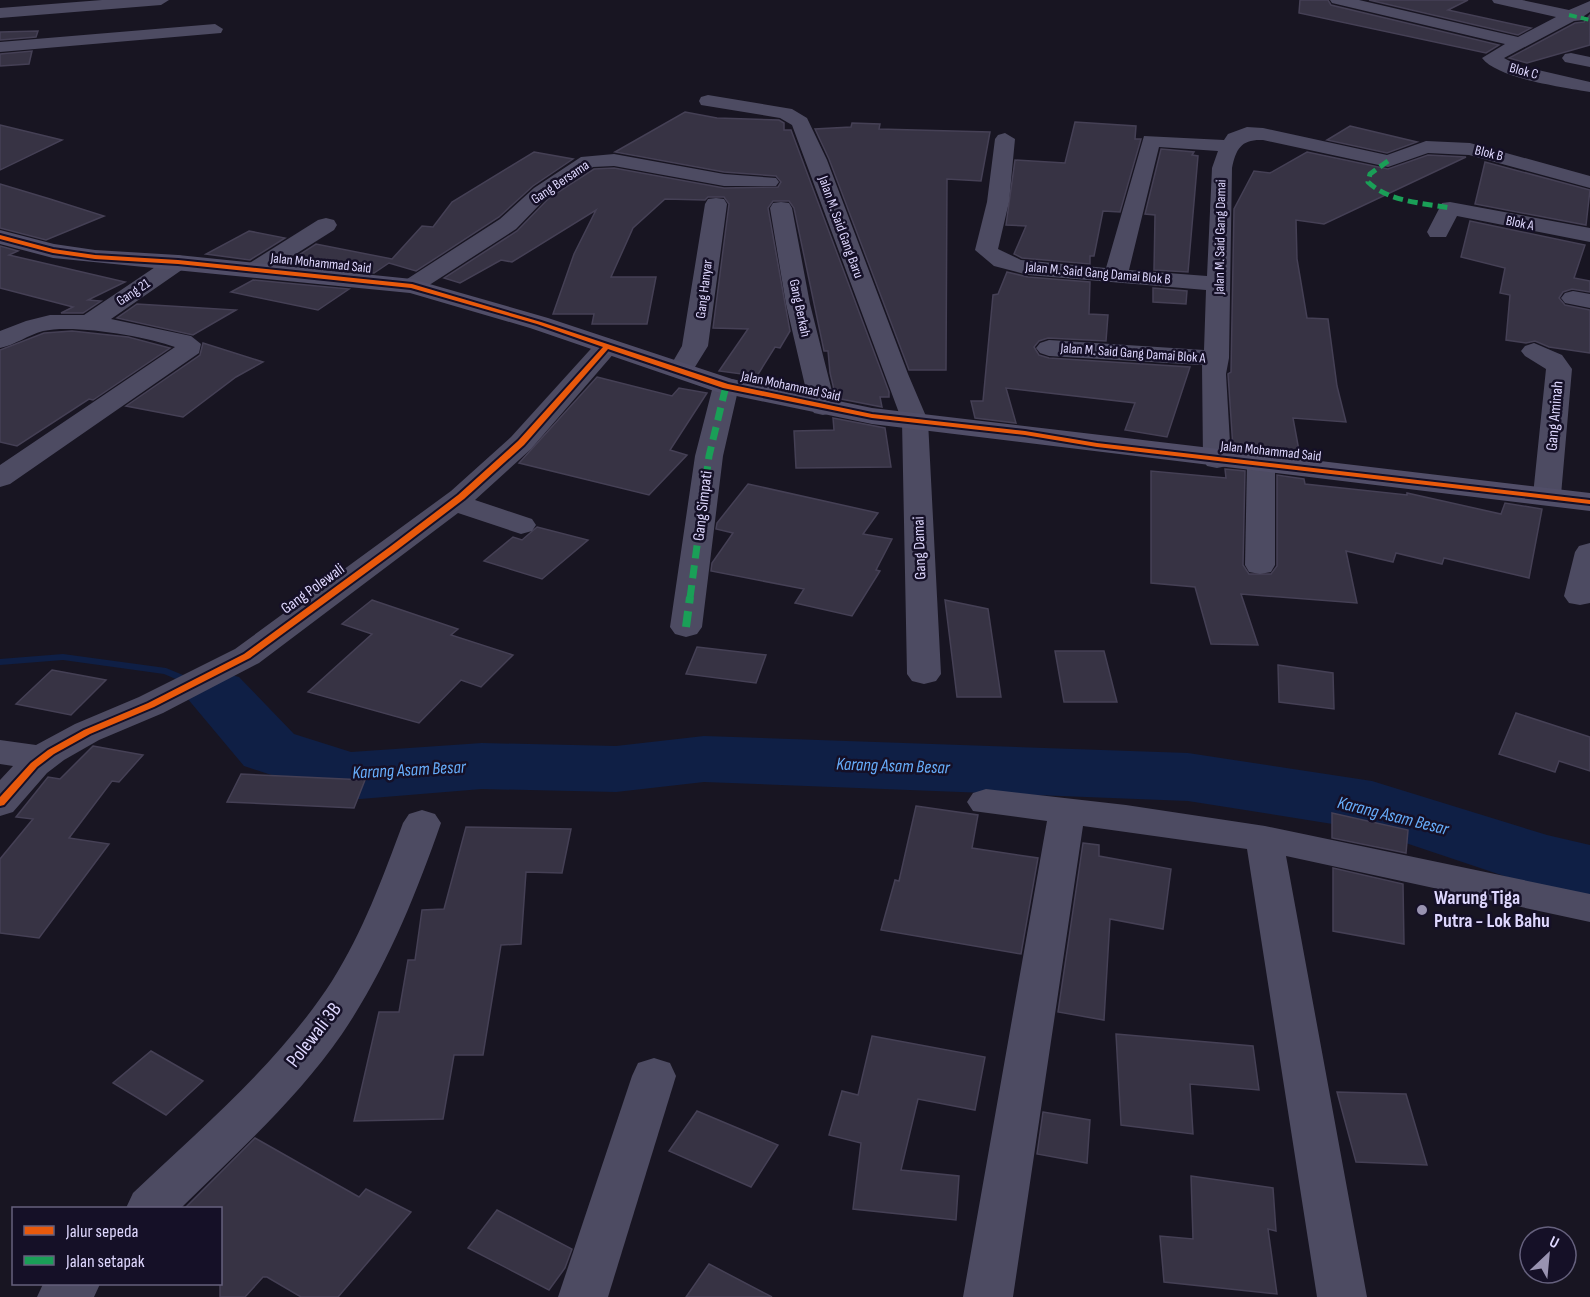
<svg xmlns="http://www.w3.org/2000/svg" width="1590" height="1297" viewBox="0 0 1590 1297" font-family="'Sofia Sans Condensed',sans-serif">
  <rect width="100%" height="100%" fill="#181522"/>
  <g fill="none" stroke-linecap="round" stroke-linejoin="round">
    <polygon fill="#0f1f45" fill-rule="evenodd" points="63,654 166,668 219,690 220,692 219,694 211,694 164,674 63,660 0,665 0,659"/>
    <polygon fill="#0f1f45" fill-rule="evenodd" points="215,671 239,677 294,734 351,752 482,743 616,746 704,736 1188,753 1372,781 1547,835 1590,845 1590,899 1513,879 1364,829 1188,801 704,782 616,792 482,789 348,800 244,766 182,692 191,677"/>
  </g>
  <g fill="#373344" stroke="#454055" stroke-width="1.5">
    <polygon points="1300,0 1328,0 1331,5 1499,45 1486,53 1299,13"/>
    <polygon points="1369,0 1468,0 1448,10 1531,28 1518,35"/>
    <polygon points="1590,15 1590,45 1527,63 1509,58 1575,23 1584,22"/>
    <polygon points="38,31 36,37 0,40 0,32"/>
    <polygon points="32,51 29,64 0,66 0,54"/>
    <polygon points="685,112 717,118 779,120 784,123 784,130 791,130 889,392 889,397 880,397 882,407 836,398 830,373 828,351 824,351 794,208 789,201 773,201 768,208 790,331 780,348 775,347 757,376 719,371 748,329 713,328 729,204 724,197 708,197 705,200 665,199 633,228 611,277 656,277 647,324 592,324 594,314 553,314 574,254 596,210 512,262 501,260 460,283 444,278 517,231 549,198 594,169 614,168 724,188 778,187 781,182 776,176 724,172 615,152"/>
    <polygon points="1075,122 1136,126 1135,139 1141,139 1120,212 1103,211 1094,256 1090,256 1090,264 1022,258 1014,254 1026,226 1006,225 1015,160 1065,163"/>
    <polygon points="852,123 880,124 879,129 990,132 981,181 947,179 946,370 909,370 829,159 815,129 851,127"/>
    <polygon points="0,125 62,140 0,170"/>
    <polygon points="1350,126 1417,142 1387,153 1327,140"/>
    <polygon points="1161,149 1194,152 1192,155 1198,156 1188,272 1154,270 1155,215 1145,214"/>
    <polygon points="534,152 573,159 533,186 499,217 416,271 389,263 374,273 285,264 316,244 392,259 422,226 433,227 452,202"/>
    <polygon points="1307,152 1388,169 1428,155 1466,157 1324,224 1296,220 1297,259 1307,318 1328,319 1337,386 1346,422 1293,418 1300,456 1233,448 1228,374 1231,372 1234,209 1254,171 1270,173"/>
    <polygon points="1485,162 1590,190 1586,225 1475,204"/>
    <polygon points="0,184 50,199 104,216 46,240 0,228"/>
    <polygon points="1470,221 1585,245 1574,278 1590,281 1590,292 1572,289 1563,292 1559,298 1565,305 1590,310 1590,353 1549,347 1535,341 1526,343 1506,340 1510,295 1500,293 1505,268 1461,257"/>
    <polygon points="249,231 285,238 250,260 206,254"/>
    <polygon points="0,246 18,251 9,255 125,282 88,300 101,301 83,313 61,313 73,307 0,288"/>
    <polygon points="1007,272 1028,277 1090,282 1089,314 1108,315 1106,341 1048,338 1039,341 1034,347 1039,355 1049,358 1190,367 1167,437 1125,430 1135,403 1006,388 1016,423 975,418 971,401 983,401 993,295 998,294"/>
    <polygon points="253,280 349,289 318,310 231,292"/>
    <polygon points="1153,288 1187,291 1186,304 1153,302"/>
    <polygon points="137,304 236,310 193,335 117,318"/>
    <polygon points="72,331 128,337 170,348 93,400 89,399 17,446 0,442 0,350 44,333"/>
    <polygon points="203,343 263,362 236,377 183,417 126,406 200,355"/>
    <polygon points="597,377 672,396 679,388 707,393 670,450 687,455 649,495 519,463"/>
    <polygon points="833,418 885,428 891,467 796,468 794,431 834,430"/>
    <polygon points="1225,469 1245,471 1243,565 1249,574 1271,574 1277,566 1277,475 1304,479 1305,484 1407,495 1407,493 1501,514 1505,503 1542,509 1529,578 1444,558 1442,564 1396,553 1393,562 1346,551 1357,603 1241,594 1258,645 1211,644 1195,587 1151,583 1151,471 1226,478"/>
    <polygon points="748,484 878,513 863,534 892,539 876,570 880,571 852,616 795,603 804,589 711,571 712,563 733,533 716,529 717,523"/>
    <polygon points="537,527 588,540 542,579 484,561 513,537 522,540"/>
    <polygon points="372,600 458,629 451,635 513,655 481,687 461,680 419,723 308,692 372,634 342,624"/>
    <polygon points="945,600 988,609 1001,697 957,697"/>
    <polygon points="697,647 766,655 756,683 686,674"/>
    <polygon points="1055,651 1104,651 1117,702 1064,702"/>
    <polygon points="1278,665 1333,673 1334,709 1279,702"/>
    <polygon points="52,670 106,680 71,715 16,704"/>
    <polygon points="1516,713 1590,737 1590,771 1559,761 1555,772 1499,754"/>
    <polygon points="93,746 143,755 119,782 112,781 69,838 109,844 39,938 0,933 0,859 33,819 16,817 48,777 60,779"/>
    <polygon points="241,774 365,780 354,808 227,802"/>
    <polygon points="916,806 978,815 972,848 1038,858 1021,954 881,930 895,880 899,881"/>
    <polygon points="1332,813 1408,830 1406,853 1332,838"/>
    <polygon points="466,827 571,829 562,873 526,872 521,944 501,945 483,1055 454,1055 443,1119 354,1121 379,1012 399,1012 408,960 415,960 422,910 444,909"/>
    <polygon points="1083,843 1099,845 1099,856 1171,869 1163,929 1110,919 1104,1020 1058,1012"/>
    <polygon points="1333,868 1403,884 1404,944 1333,931"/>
    <polygon points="1116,1034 1253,1046 1259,1090 1190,1084 1193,1134 1121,1125"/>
    <polygon points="872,1036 985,1057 975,1110 918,1099 901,1170 959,1176 956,1220 853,1209 861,1143 829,1135 842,1091 858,1095"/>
    <polygon points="151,1051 203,1081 166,1115 113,1083"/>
    <polygon points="1337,1092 1406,1094 1427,1165 1356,1162"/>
    <polygon points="697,1111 778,1145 751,1187 669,1151"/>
    <polygon points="1043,1112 1090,1120 1087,1163 1037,1154"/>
    <polygon points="255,1138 359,1197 366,1189 411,1212 338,1297 301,1297 267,1277 263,1277 245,1297 220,1297 220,1209 184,1209"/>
    <polygon points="1191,1176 1273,1188 1276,1231 1268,1229 1277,1294 1164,1282 1160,1236 1193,1239"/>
    <polygon points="497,1210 572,1249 565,1268 549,1290 468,1248"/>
    <polygon points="709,1264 772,1297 686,1297"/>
  </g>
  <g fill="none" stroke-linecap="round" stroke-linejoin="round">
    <g fill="#4d4b62" fill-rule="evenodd">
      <polygon points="102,0 169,0 161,5 0,18 0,8"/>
      <path d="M 1330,0 L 1359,0 L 1518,37 L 1556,17 L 1494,3 L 1492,0 L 1522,0 L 1569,10 L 1590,1 L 1590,12 L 1584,16 L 1583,20 L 1574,21 L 1504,58 L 1517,65 L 1590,82 L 1590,92 C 1564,87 1498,79 1482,58 L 1505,44 L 1332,3 Z"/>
      <polygon points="215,24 223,29 221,33 0,52 0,42"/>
      <polygon points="1571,53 1590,57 1590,67 1565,62 1562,58 1565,54"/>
      <polygon points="708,95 792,109 807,118 827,160 908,374 928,421 941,674 936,681 924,684 912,681 907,674 902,421 792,125 780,118 701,105 699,101 701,97"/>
      <path d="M 1247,127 L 1263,128 L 1387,155 L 1426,141 L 1470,143 L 1590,176 L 1590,188 L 1469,155 L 1428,153 L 1388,167 L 1263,140 C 1242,139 1236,148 1232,168 L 1229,358 L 1226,374 L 1231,460 L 1227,466 L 1217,468 L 1207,466 L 1203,460 L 1202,365 L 1049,356 L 1040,353 L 1036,348 L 1040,343 L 1049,340 L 1204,350 L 1206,290 L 1028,275 L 994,266 L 975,250 L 987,202 L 995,139 L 998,135 L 1005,133 L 1015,139 L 1009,202 L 998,249 L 1021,260 L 1106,268 L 1144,136 L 1224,140 L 1228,134 ZM 1159,147 L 1218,151 L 1212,168 L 1207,276 L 1129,270 Z"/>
      <polygon points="614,154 724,174 776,178 779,182 776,186 724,186 614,166 593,167 548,196 516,229 420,291 404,291 400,286 404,281 500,219 534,188 581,157"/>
      <polygon points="716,198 724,199 727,204 708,346 690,375 681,378 672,375 668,370 682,346 705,204 708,199"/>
      <polygon points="781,202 789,203 792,208 810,304 836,407 832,413 823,415 814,413 810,407 786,304 770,208 773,203"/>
      <polygon points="1450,202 1590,228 1590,242 1457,216 1446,237 1430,237 1427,232 1442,203"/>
      <polygon points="326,218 334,220 337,225 334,230 264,274 248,274 245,269 248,264 318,220"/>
      <path d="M 178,255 L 186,257 L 189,262 L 186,267 L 111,319 L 191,336 L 201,344 L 199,353 L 10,484 L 0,487 L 0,465 L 175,347 C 145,336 73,324 43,331 C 28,335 15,345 0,348 L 0,331 L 26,321 L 50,315 L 84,315 L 170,257 Z"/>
      <polygon points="1573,291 1590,294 1590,308 1565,303 1561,298 1565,293"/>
      <polygon points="607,338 616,341 620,346 616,351 531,449 475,500 532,519 536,525 532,531 521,534 458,513 259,663 163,713 99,740 64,760 47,773 13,812 0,816 0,780 13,766 0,764 0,740 36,745 75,724 139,697 235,649 451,491 511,437 598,341"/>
      <polygon points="1534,343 1562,355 1572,369 1561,495 1557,501 1547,504 1537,501 1533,495 1546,369 1525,356 1521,351 1525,346"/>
      <polygon points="726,378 735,380 739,386 723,456 702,627 697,634 686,637 675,634 670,627 695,456 713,386 717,380"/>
      <polygon points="1261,456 1271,458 1275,464 1275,565 1271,572 1260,574 1249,572 1245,565 1247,464 1251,458"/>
      <polygon points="1590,543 1590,603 1580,605 1569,603 1564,596 1575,552 1579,546"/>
      <polygon points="986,789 1126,805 1265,826 1590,894 1590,922 1286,856 1367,1297 1317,1297 1247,849 1083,826 1013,1297 963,1297 1047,821 973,811 967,802 973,793"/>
      <path d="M 422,810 L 435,814 L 441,823 C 415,897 386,969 342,1034 C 297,1099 237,1153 181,1208 L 126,1208 L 133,1193 C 203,1126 279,1063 332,981 C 363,932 383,877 403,823 L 409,814 Z"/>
      <polygon points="654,1058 670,1063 676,1076 608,1297 558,1297 632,1076 638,1063"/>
      <polygon points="43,1284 100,1284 94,1297 37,1297"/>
    </g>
    <polygon fill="#514e68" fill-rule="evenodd" points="0,230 54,244 95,250 178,255 412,279 548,318 732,379 872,408 1590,493 1590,511 872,424 717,392 530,328 410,293 53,258 0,244"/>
    <polyline stroke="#1a9f57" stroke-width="4" stroke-dasharray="8 4" stroke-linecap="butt" points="1569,15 1590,20"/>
    <path stroke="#1a9f57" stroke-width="5" stroke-dasharray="10 5" stroke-linecap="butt" d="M 1388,161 L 1370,174 L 1368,182 C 1389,202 1423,203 1450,208"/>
    <polyline stroke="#1a9f57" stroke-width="7" stroke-dasharray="13 7" stroke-linecap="butt" points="690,598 709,456 726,386"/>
    <polyline stroke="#1a9f57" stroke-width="8" stroke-dasharray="16 8" stroke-linecap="butt" points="686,627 690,597"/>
    <g stroke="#151027" stroke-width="4">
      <polygon id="cycleway" points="0,235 53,249 95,255 178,260 412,284 541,322 728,384 872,414 1025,431 1097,443 1590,500 1590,504 1097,447 1025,435 872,418 723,388 608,349 524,445 464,499 397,550 250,658 154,707 90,734 54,754 37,767 4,805 0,806 0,797 31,763 48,750 84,730 148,703 244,654 391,546 458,495 518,441 603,347 537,324 411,288 178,264 95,259 53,253 0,239"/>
    </g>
    <use href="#cycleway" fill="#e8590c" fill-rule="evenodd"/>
  </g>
  <circle fill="#9993b1" stroke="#151027" stroke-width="2" cx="1422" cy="910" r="6"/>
  <g text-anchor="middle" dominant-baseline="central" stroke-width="5" stroke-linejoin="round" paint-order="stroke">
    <g font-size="14" fill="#ded7fe" stroke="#151027">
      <text transform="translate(1524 71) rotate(15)">Blok C</text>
      <text transform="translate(1489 153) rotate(14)">Blok B</text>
      <text transform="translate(560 182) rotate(-34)">Gang Bersama</text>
      <text transform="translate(1520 223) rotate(12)">Blok A</text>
      <text transform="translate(841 227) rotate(70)">Jalan M. Said Gang Baru</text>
      <text transform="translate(1220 237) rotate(-89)">Jalan M. Said Gang Damai</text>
      <text transform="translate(321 263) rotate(6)">Jalan Mohammad Said</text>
      <text transform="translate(1098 273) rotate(5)">Jalan M. Said Gang Damai Blok B</text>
      <text transform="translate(704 289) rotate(-83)">Gang Hanyar</text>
      <text transform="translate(133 292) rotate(-34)">Gang 21</text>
      <text transform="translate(800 308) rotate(78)">Gang Berkah</text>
      <text transform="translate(1133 353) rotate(4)">Jalan M. Said Gang Damai Blok A</text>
      <text transform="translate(791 386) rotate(12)">Jalan Mohammad Said</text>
      <text transform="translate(1271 451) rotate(6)">Jalan Mohammad Said</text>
    </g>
    <g font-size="16" fill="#ded7fe" stroke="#151027">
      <text transform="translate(1555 416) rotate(-85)">Gang Aminah</text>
      <text transform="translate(703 506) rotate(-83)">Gang Simpati</text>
      <text transform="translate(920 548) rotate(-92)">Gang Damai</text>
      <text transform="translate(313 589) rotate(-36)">Gang Polewali</text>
    </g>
    <g font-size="18" font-style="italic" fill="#67aefc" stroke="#151027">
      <text transform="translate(893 766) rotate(2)">Karang Asam Besar</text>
      <text transform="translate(409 770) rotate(-3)">Karang Asam Besar</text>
      <text transform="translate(1393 816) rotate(14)">Karang Asam Besar</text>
    </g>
    <g font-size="20" font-weight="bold" fill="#ded7fe" stroke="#151027" text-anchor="start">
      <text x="1434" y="898">Warung Tiga<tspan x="1434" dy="23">Putra - Lok Bahu</tspan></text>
    </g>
    <g font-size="20" fill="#ded7fe" stroke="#151027">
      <text transform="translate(314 1035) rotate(-52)">Polewali 3B</text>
    </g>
  </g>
  <rect x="12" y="1207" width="210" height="78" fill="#151027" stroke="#65607d" stroke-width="1.5"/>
  <rect x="24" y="1226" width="30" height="9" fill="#e8590c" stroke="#65607d" stroke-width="1.5"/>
  <text x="66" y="1237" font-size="18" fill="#ded7fe">Jalur sepeda</text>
  <rect x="24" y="1256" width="30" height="9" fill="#1a9f57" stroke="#65607d" stroke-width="1.5"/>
  <text x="66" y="1267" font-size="18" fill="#ded7fe">Jalan setapak</text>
  <g transform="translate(1548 1255) rotate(26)"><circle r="28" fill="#151027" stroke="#65607d" stroke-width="1.5"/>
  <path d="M0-4.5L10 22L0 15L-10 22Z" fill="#9993b1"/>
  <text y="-9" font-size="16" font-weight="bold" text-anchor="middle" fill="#ded7fe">U</text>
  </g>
</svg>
